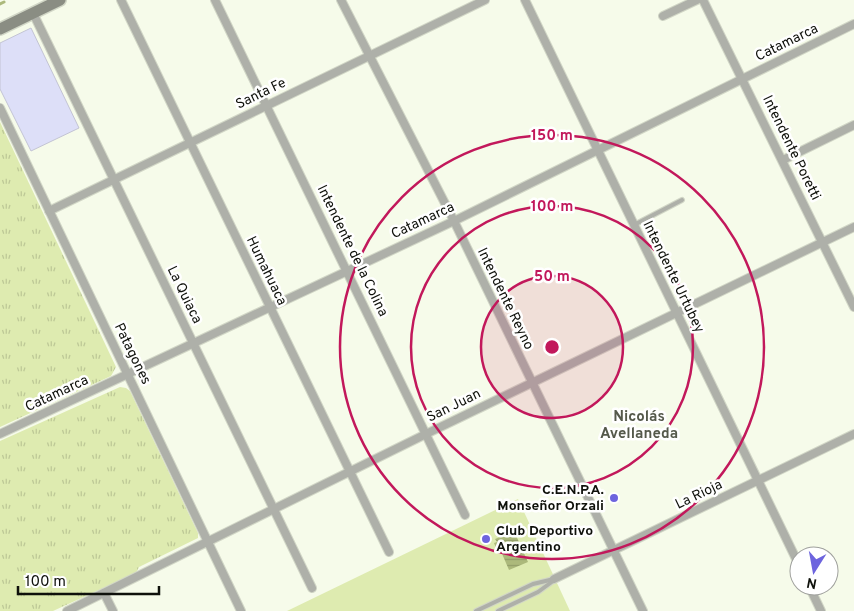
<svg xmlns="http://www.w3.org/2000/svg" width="854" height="611" viewBox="0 0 854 611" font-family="Overpass,sans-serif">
  <defs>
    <pattern id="grass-tufts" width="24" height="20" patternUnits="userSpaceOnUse" patternTransform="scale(1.25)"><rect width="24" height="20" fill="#deebb0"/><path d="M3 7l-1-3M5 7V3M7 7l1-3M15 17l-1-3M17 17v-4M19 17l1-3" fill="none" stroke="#bdc896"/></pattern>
    <pattern id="water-rules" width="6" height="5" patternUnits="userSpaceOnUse" patternTransform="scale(1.25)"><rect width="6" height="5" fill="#acb97b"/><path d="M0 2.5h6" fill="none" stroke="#939e69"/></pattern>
  </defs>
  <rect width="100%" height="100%" fill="#f6fbea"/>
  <g fill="url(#grass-tufts)">
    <polygon points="0,122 116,367 111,376 0,427"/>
    <polygon points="120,387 126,388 130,391 198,533 198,538 139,567 136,573 53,611 0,611 0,441"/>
  </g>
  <polygon fill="#deebb0" points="518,499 570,611 287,611"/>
  <polygon fill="url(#water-rules)" points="514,531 528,562 509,570 500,549 497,550 494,543 497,542 495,539"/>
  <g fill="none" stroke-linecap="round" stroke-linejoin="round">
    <polyline stroke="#acb97b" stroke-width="3" points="0,4 4,2"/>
  </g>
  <polygon fill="#dddff8" stroke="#c3c4d4" points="31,28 79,128 31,151 0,89 0,43"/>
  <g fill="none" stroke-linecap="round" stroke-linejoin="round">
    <g stroke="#d1d6c6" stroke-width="6">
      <g id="lane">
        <polyline points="634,225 682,200"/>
        <polyline points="476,611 533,584 554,579"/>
        <polyline points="498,611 538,592 553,581"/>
      </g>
    </g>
    <g stroke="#d1d6c6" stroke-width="10">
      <g id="street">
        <polyline points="121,0 389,552"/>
        <polyline points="215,0 465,515"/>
        <polyline points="341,0 454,221 643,611"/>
        <polyline points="525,0 799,565"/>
        <polyline points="703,0 854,307"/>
        <polyline points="33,13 312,588"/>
        <polyline points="663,16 697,0"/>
        <polyline points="0,108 241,611"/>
        <polyline points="783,160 854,125"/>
        <polyline points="49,211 485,0"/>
        <polyline points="0,434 454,221 854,24"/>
        <polyline points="554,579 854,434"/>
        <polyline points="809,586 821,611"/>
        <polyline points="104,593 113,611"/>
        <polyline points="67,611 426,434 854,227"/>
      </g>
    </g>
    <g stroke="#d1d6c6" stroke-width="14">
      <polyline id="secondary" points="0,29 60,0"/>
    </g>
    <use href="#lane" stroke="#aeb0a9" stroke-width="4"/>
    <use href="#street" stroke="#aeb0a9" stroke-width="8"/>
    <use href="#secondary" stroke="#8a8d83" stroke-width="11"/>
  </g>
  <circle cx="552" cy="347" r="71" fill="#c2185b" fill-opacity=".12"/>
  <g fill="none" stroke="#c2185b" stroke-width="2.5">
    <circle cx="552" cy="347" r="71"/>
    <circle cx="552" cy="347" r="141"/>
    <circle cx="552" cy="347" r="212"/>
  </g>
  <g fill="#6d64de" stroke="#fff" stroke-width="2">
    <circle cx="614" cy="498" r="5"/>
    <circle cx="486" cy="539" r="5"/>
  </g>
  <g text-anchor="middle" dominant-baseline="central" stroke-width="5" stroke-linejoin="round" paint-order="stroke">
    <g font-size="14" fill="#0f110b" stroke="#fff">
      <text transform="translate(787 43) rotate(-26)">Catamarca</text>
      <text transform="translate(261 94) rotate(-26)">Santa Fe</text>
      <text transform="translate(791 148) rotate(64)">Intendente Poretti</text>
      <text transform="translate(423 221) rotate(-25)">Catamarca</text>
      <text transform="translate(352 251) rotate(64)">Intendente de la Colina</text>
      <text transform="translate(266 271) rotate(64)">Humahuaca</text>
      <text transform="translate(673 277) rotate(64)">Intendente Urtubey</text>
      <text transform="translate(184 295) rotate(64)">La Quiaca</text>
      <text transform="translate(505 299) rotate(64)">Intendente Reyno</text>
      <text transform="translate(132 354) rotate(64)">Patagones</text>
      <text transform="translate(57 394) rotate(-25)">Catamarca</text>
      <text transform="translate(454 406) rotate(-26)">San Juan</text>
      <text transform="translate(699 495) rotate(-26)">La Rioja</text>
    </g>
    <g font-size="14" font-weight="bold" fill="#0f110b" stroke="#fff" text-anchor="end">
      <text x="604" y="490">C.E.N.P.A.<tspan x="604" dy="16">Monseñor Orzali</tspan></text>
      <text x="496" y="531" text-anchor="start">Club Deportivo<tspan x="496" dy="16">Argentino</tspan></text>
    </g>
    <g font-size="15" font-weight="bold" fill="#55594b" stroke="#fff">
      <text x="639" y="417">Nicolás<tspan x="639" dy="17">Avellaneda</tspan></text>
    </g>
  </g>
  <circle cx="552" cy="347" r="8" fill="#c2185b" stroke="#fff" stroke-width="2.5"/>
  <g font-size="15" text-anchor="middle" font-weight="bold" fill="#c2185b" stroke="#fff" stroke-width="5" stroke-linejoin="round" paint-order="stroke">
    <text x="552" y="140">150 m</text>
    <text x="552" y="211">100 m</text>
    <text x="552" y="281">50 m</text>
  </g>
  <g transform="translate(814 571) rotate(191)"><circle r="24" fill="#ffffff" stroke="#9fa09d"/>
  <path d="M0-4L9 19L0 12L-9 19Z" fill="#6d64de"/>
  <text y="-8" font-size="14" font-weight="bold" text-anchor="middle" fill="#0f110b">N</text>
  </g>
  <path d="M18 586v8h141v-8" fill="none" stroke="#0f110b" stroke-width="2.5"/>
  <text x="25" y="586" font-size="15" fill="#0f110b" stroke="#ffffff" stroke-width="4" paint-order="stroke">100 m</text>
</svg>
